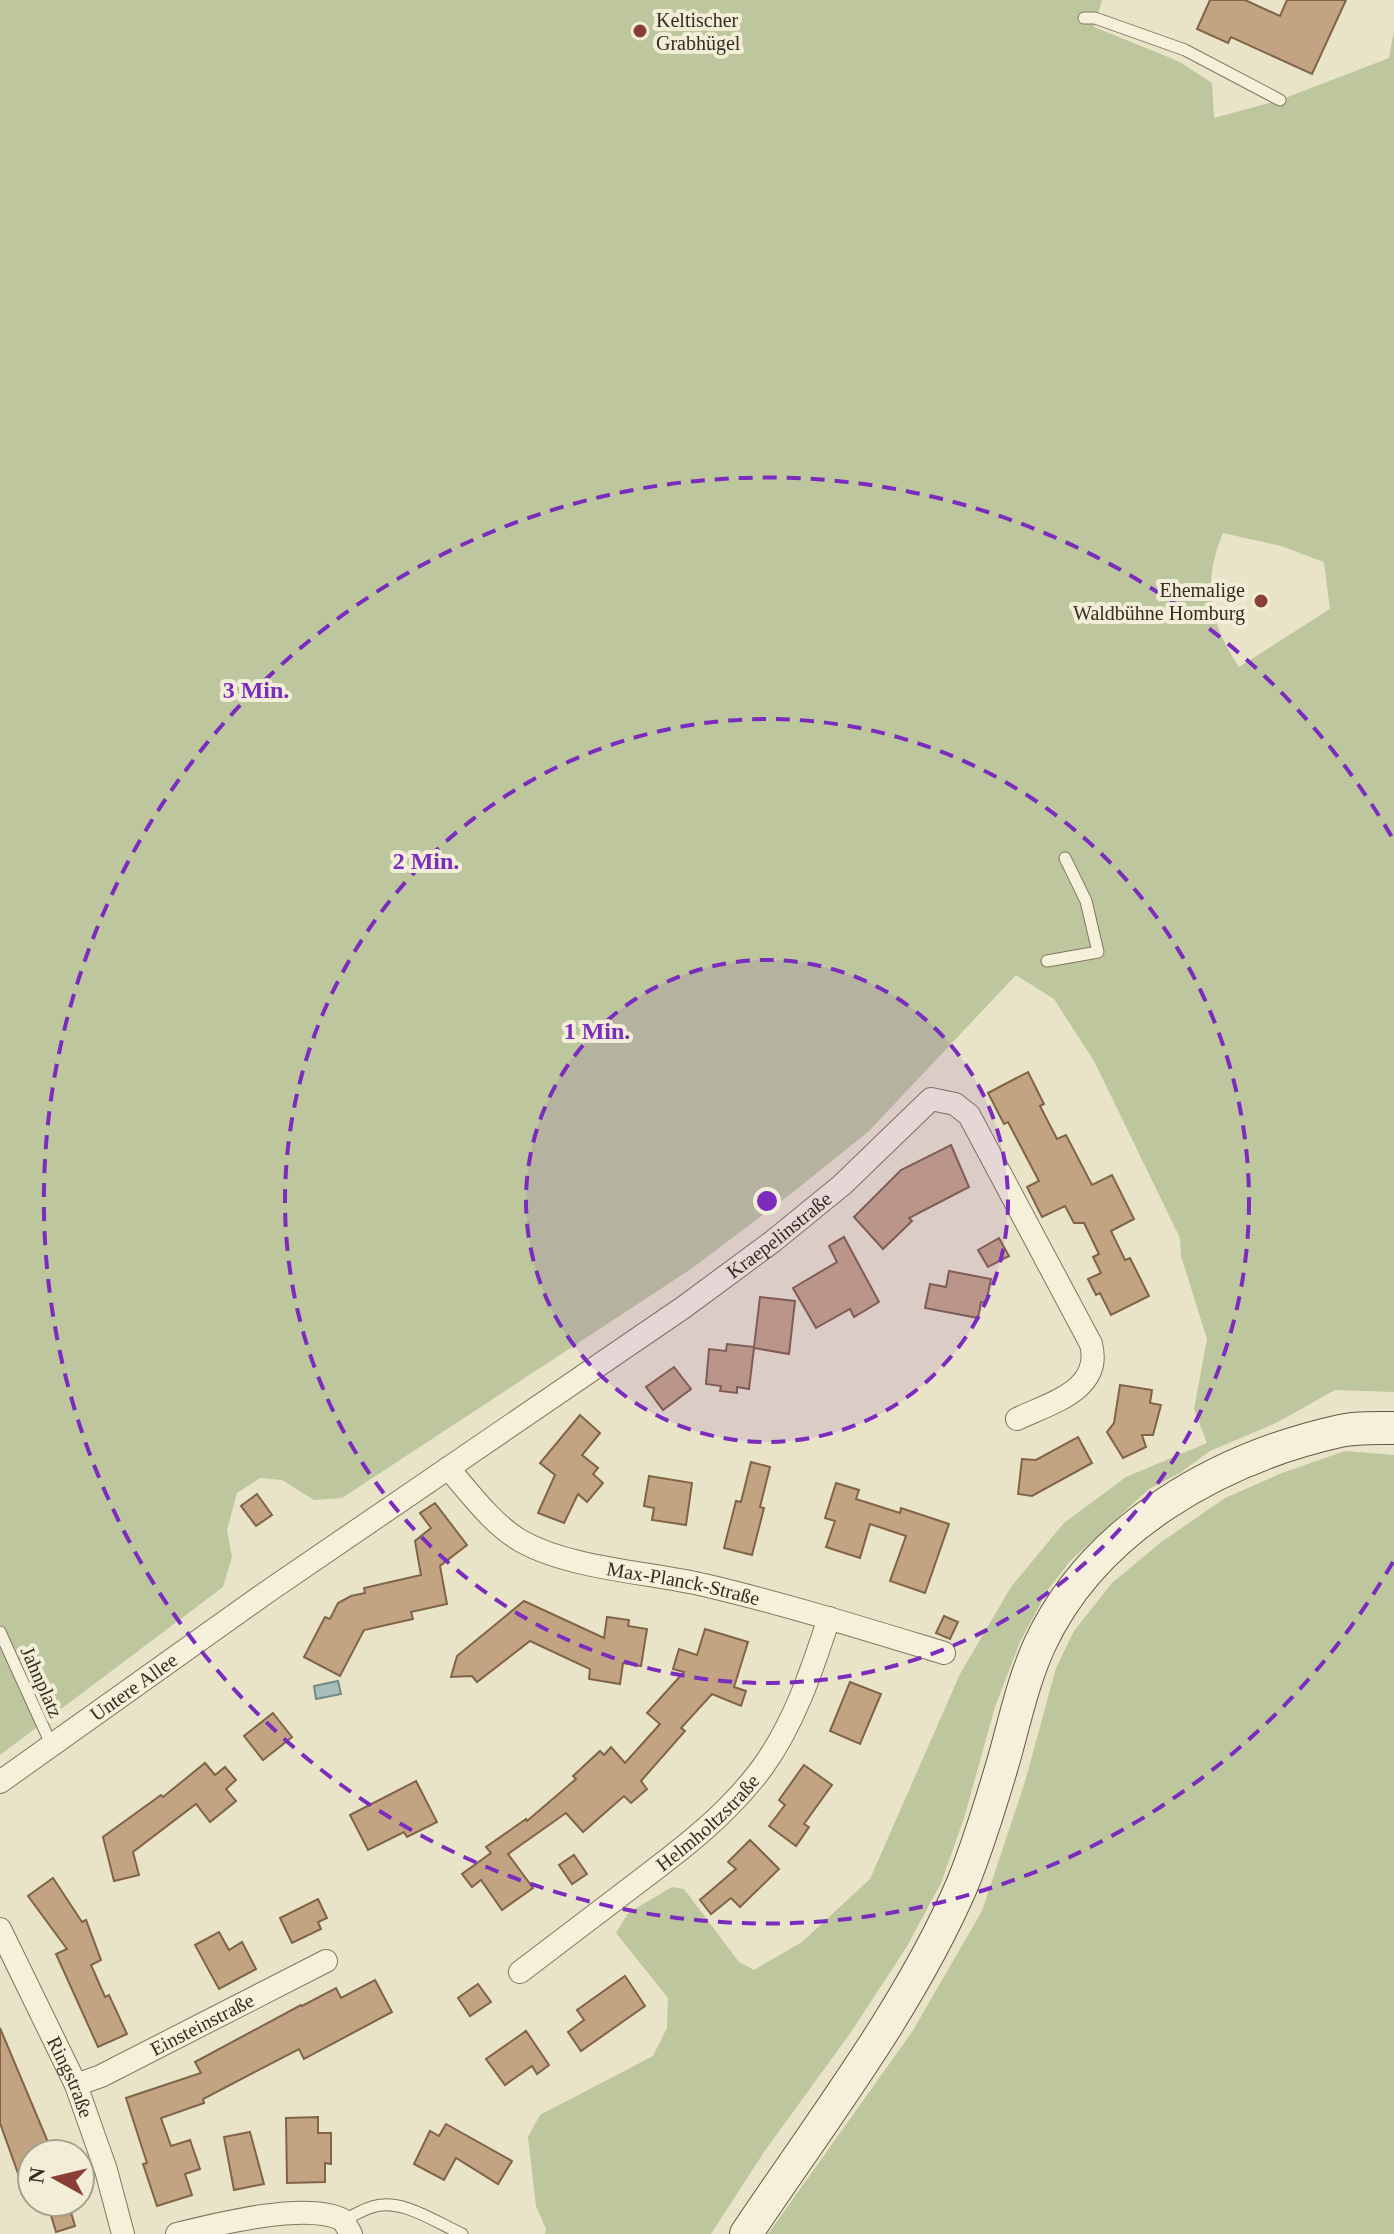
<svg xmlns="http://www.w3.org/2000/svg" width="1394" height="2234" viewBox="0 0 1394 2234" font-family="'Times New Roman',serif">
  <rect width="100%" height="100%" fill="#e9e3c8"/>
  <g fill="#bdc69d" fill-rule="evenodd">
    <path d="M 0,0 L 1102,0 L 1094,27 L 1180,62 L 1212,83 L 1214,118 L 1280,100 L 1389,58 L 1394,31 L 1394,1392 L 1335,1390 L 1276,1423 L 1210,1451 L 1180,1473 L 1149,1489 L 1071,1560 L 1047,1591 L 1019,1644 L 995,1707 L 964,1818 L 941,1883 L 906,1948 L 851,2032 L 764,2152 L 711,2234 L 545,2234 L 546,2229 L 536,2206 L 528,2137 L 540,2115 L 653,2056 L 667,2028 L 668,1998 L 616,1933 L 628,1913 L 672,1887 L 684,1889 L 739,1962 L 754,1970 L 802,1942 L 870,1879 L 960,1674 L 1011,1587 L 1064,1523 L 1126,1477 L 1207,1443 L 1194,1409 L 1207,1339 L 1181,1256 L 1180,1238 L 1094,1061 L 1054,999 L 1016,975 L 869,1131 L 797,1189 L 691,1269 L 342,1498 L 314,1500 L 282,1480 L 260,1478 L 237,1493 L 227,1530 L 232,1557 L 223,1587 L 0,1755 ZM 1223,533 L 1281,546 L 1324,562 L 1330,609 L 1239,667 C 1209,623 1202,583 1223,533 Z"/>
    <polygon points="1345,1451 1394,1455 1394,2234 768,2234 912,2032 982,1911 1025,1782 1056,1668 1074,1631 1112,1583 1160,1543 1225,1498 1282,1473"/>
  </g>
  <polygon fill="#a8beba" stroke="#708b87" stroke-width="2" points="338,1681 341,1694 316,1699 314,1686"/>
  <g fill="#c3a482" stroke="#806448" stroke-width="2">
    <polygon points="1210,0 1245,0 1280,16 1287,0 1346,0 1312,74 1231,37 1228,43 1197,29"/>
    <polygon points="1028,1072 1044,1104 1040,1106 1057,1139 1066,1135 1092,1185 1112,1175 1134,1219 1111,1231 1125,1260 1130,1258 1149,1296 1111,1315 1100,1293 1096,1295 1088,1279 1101,1273 1093,1257 1099,1254 1084,1223 1074,1223 1065,1206 1042,1217 1027,1187 1039,1181 1008,1122 1004,1124 988,1093"/>
    <polygon points="951,1145 969,1187 909,1218 912,1221 883,1249 854,1217 901,1170"/>
    <polygon points="844,1237 879,1302 854,1317 850,1309 816,1328 793,1288 837,1262 829,1246"/>
    <polygon points="999,1238 1009,1256 988,1267 978,1250"/>
    <polygon points="949,1271 991,1279 986,1303 981,1302 978,1318 925,1308 930,1284 946,1287"/>
    <polygon points="760,1297 795,1301 789,1354 754,1348 749,1389 737,1387 737,1393 720,1391 721,1386 706,1384 709,1349 726,1351 727,1344 754,1347"/>
    <polygon points="674,1367 691,1389 663,1410 646,1387"/>
    <polygon points="1120,1385 1152,1390 1150,1403 1161,1405 1153,1435 1142,1435 1146,1447 1123,1458 1107,1432 1114,1423"/>
    <polygon points="580,1415 600,1433 582,1455 598,1468 593,1474 603,1483 587,1502 578,1494 564,1523 538,1513 555,1475 540,1463"/>
    <polygon points="1078,1437 1092,1463 1032,1496 1018,1494 1022,1459 1036,1460"/>
    <polygon points="751,1462 770,1467 760,1507 764,1508 752,1555 724,1548 736,1501 741,1502"/>
    <polygon points="649,1476 692,1483 686,1525 652,1520 654,1508 644,1506"/>
    <polygon points="836,1483 859,1490 856,1499 900,1513 901,1508 949,1524 925,1593 890,1581 906,1536 870,1524 860,1558 826,1547 835,1521 825,1518"/>
    <polygon points="257,1494 272,1515 256,1526 241,1506"/>
    <polygon points="435,1503 467,1545 440,1566 447,1604 411,1612 413,1619 364,1630 340,1676 304,1657 325,1617 330,1619 338,1603 351,1596 365,1593 364,1588 421,1575 415,1541 431,1528 420,1513"/>
    <polygon points="524,1601 604,1638 607,1617 629,1620 628,1626 647,1629 641,1666 623,1663 620,1684 589,1679 590,1669 530,1641 477,1682 472,1676 451,1677 457,1656"/>
    <polygon points="944,1616 958,1622 950,1639 936,1633"/>
    <polygon points="705,1629 748,1642 734,1687 746,1691 741,1706 712,1694 681,1728 685,1731 641,1781 647,1789 631,1803 624,1796 583,1832 566,1813 508,1854 533,1888 502,1910 481,1880 472,1887 462,1874 491,1853 486,1847 526,1819 527,1821 576,1779 573,1776 600,1751 604,1755 611,1747 625,1763 660,1724 647,1713 684,1672 673,1669 679,1649 697,1655"/>
    <polygon points="850,1682 881,1694 860,1744 830,1731"/>
    <polygon points="273,1713 292,1737 263,1760 244,1736"/>
    <polygon points="205,1763 215,1775 225,1767 236,1780 226,1789 236,1801 210,1822 196,1804 133,1852 139,1875 114,1881 103,1837 161,1795 163,1797"/>
    <polygon points="804,1765 832,1785 804,1824 809,1827 796,1846 769,1826 785,1805 779,1800"/>
    <polygon points="416,1781 437,1822 407,1837 404,1832 368,1850 350,1815"/>
    <polygon points="750,1840 779,1869 740,1907 731,1898 711,1914 700,1900 736,1869 728,1862"/>
    <polygon points="574,1855 587,1874 572,1884 559,1865"/>
    <polygon points="53,1878 82,1922 86,1920 101,1960 91,1965 105,1997 109,1995 127,2034 98,2047 56,1954 67,1949 28,1896"/>
    <polygon points="318,1899 327,1918 318,1922 321,1929 292,1943 280,1918"/>
    <polygon points="219,1932 229,1950 242,1942 256,1969 219,1989 195,1945"/>
    <polygon points="625,1976 645,2006 581,2051 568,2032 584,2020 577,2010"/>
    <polygon points="375,1980 392,2012 304,2059 299,2049 203,2099 204,2103 161,2118 171,2146 190,2140 200,2169 185,2174 192,2195 157,2206 143,2164 147,2163 126,2098 201,2073 195,2062 301,2005 302,2006 336,1988 341,1998"/>
    <polygon points="478,1984 491,2002 470,2016 458,1998"/>
    <polygon points="0,2028 53,2154 32,2154 32,2204 29,2204 0,2123"/>
    <polygon points="526,2031 549,2065 537,2074 532,2066 505,2085 486,2059"/>
    <polygon points="318,2117 318,2133 331,2133 331,2164 325,2163 325,2182 287,2183 286,2118"/>
    <polygon points="446,2124 512,2161 498,2184 456,2158 444,2180 414,2164 430,2131 439,2136"/>
    <polygon points="250,2132 264,2184 234,2190 224,2137"/>
    <polygon points="47,2202 68,2202 75,2226 56,2232"/>
  </g>
  <g fill="none" stroke-linecap="round" stroke-linejoin="round">
    <g stroke="#83765f" stroke-width="13">
      <g id="lane">
        <polyline points="1084,18 1095,18 1185,50 1280,100"/>
        <polyline points="1047,961 1098,952 1086,901 1065,858"/>
        <polyline points="0,1632 52,1746"/>
        <path d="M 343,2220 C 353,2216 362,2210 372,2207 C 401,2197 437,2223 462,2234"/>
      </g>
    </g>
    <g stroke="#83765f" stroke-width="24">
      <g id="street">
        <path id="s1" d="M 448,1468 C 470,1493 492,1524 521,1541 C 571,1569 648,1572 704,1585 C 785,1604 865,1629 944,1653"/>
        <path id="s2" d="M 0,1782 L 267,1592 L 684,1307 L 772,1242 L 842,1185 L 931,1099 L 955,1104 L 969,1115 L 1091,1344 C 1103,1390 1050,1403 1017,1419"/>
        <path id="s3" d="M 0,1929 L 76,2085 L 106,2170 L 123,2234"/>
        <path id="s4" d="M 520,1972 C 559,1942 598,1913 637,1883 C 682,1849 727,1815 762,1768 C 794,1724 812,1670 829,1618"/>
        <path id="s5" d="M 76,2085 L 101,2076 L 326,1961"/>
        <path d="M 177,2234 C 217,2224 308,2201 343,2220 L 351,2234"/>
      </g>
    </g>
    <g stroke="#655742" stroke-width="34">
      <path id="secondary" d="M 746,2234 C 820,2123 909,2008 962,1885 C 978,1846 992,1800 1004,1759 C 1015,1720 1023,1681 1040,1644 C 1094,1528 1219,1458 1340,1431 C 1357,1427 1377,1428 1394,1428"/>
    </g>
    <use href="#lane" stroke="#f5f0da" stroke-width="11"/>
    <use href="#street" stroke="#f5f0da" stroke-width="22"/>
    <use href="#secondary" stroke="#f5f0da" stroke-width="32"/>
  </g>
  <circle cx="767" cy="1201" r="241" fill="#7b2cbf" fill-opacity=".12"/>
  <g fill="none" stroke="#7b2cbf" stroke-width="4" stroke-dasharray="14 10">
    <circle cx="767" cy="1201" r="241"/>
    <circle cx="767" cy="1201" r="482"/>
    <path d="M1393 1562A723 723 0 1 1 1393 839"/>
  </g>
  <g fill="#8b3e36" stroke="#f2edd7" stroke-width="3">
    <circle cx="640" cy="31" r="8"/>
    <circle cx="1261" cy="601" r="8"/>
  </g>
  <g text-anchor="middle" dominant-baseline="central" stroke-width="8" stroke-linejoin="round" paint-order="stroke">
    <g font-size="20" fill="#352d21" stroke="#f2edd7" text-anchor="start">
      <text x="656" y="20">Keltischer<tspan x="656" dy="23">Grabhügel</tspan></text>
      <text x="1245" y="590" text-anchor="end">Ehemalige<tspan x="1245" dy="23">Waldbühne Homburg</tspan></text>
    </g>
    <g font-size="20" fill="#352d21" stroke="#f2edd7">
      <text stroke="none"><textPath href="#s2" startOffset="952">Kraepelinstraße</textPath></text>
      <text stroke="none"><textPath href="#s1" startOffset="272">Max-Planck-Straße</textPath></text>
      <text transform="translate(42 1682) rotate(66)">Jahnplatz</text>
      <text stroke="none"><textPath href="#s2" startOffset="164">Untere Allee</textPath></text>
      <text stroke="none"><textPath href="#s4" startOffset="240">Helmholtzstraße</textPath></text>
      <text stroke="none"><textPath href="#s5" startOffset="140">Einsteinstraße</textPath></text>
      <text stroke="none"><textPath href="#s3" startOffset="164">Ringstraße</textPath></text>
    </g>
  </g>
  <circle cx="767" cy="1201" r="12" fill="#7b2cbf" stroke="#f2edd7" stroke-width="4"/>
  <g font-size="24" text-anchor="middle" font-weight="bold" fill="#7b2cbf" stroke="#f2edd7" stroke-width="8" stroke-linejoin="round" paint-order="stroke">
    <text x="256" y="698">3 Min.</text>
    <text x="426" y="869">2 Min.</text>
    <text x="597" y="1039">1 Min.</text>
  </g>
  <g transform="translate(56 2178) rotate(278)"><circle r="38" fill="#f2edd7" stroke="#a6a08e" stroke-width="2"/>
  <path d="M0-6L14 30L0 20L-14 30Z" fill="#8b3e36"/>
  <text y="-12" font-size="22" font-weight="bold" text-anchor="middle" fill="#352d21">N</text>
  </g>
</svg>
